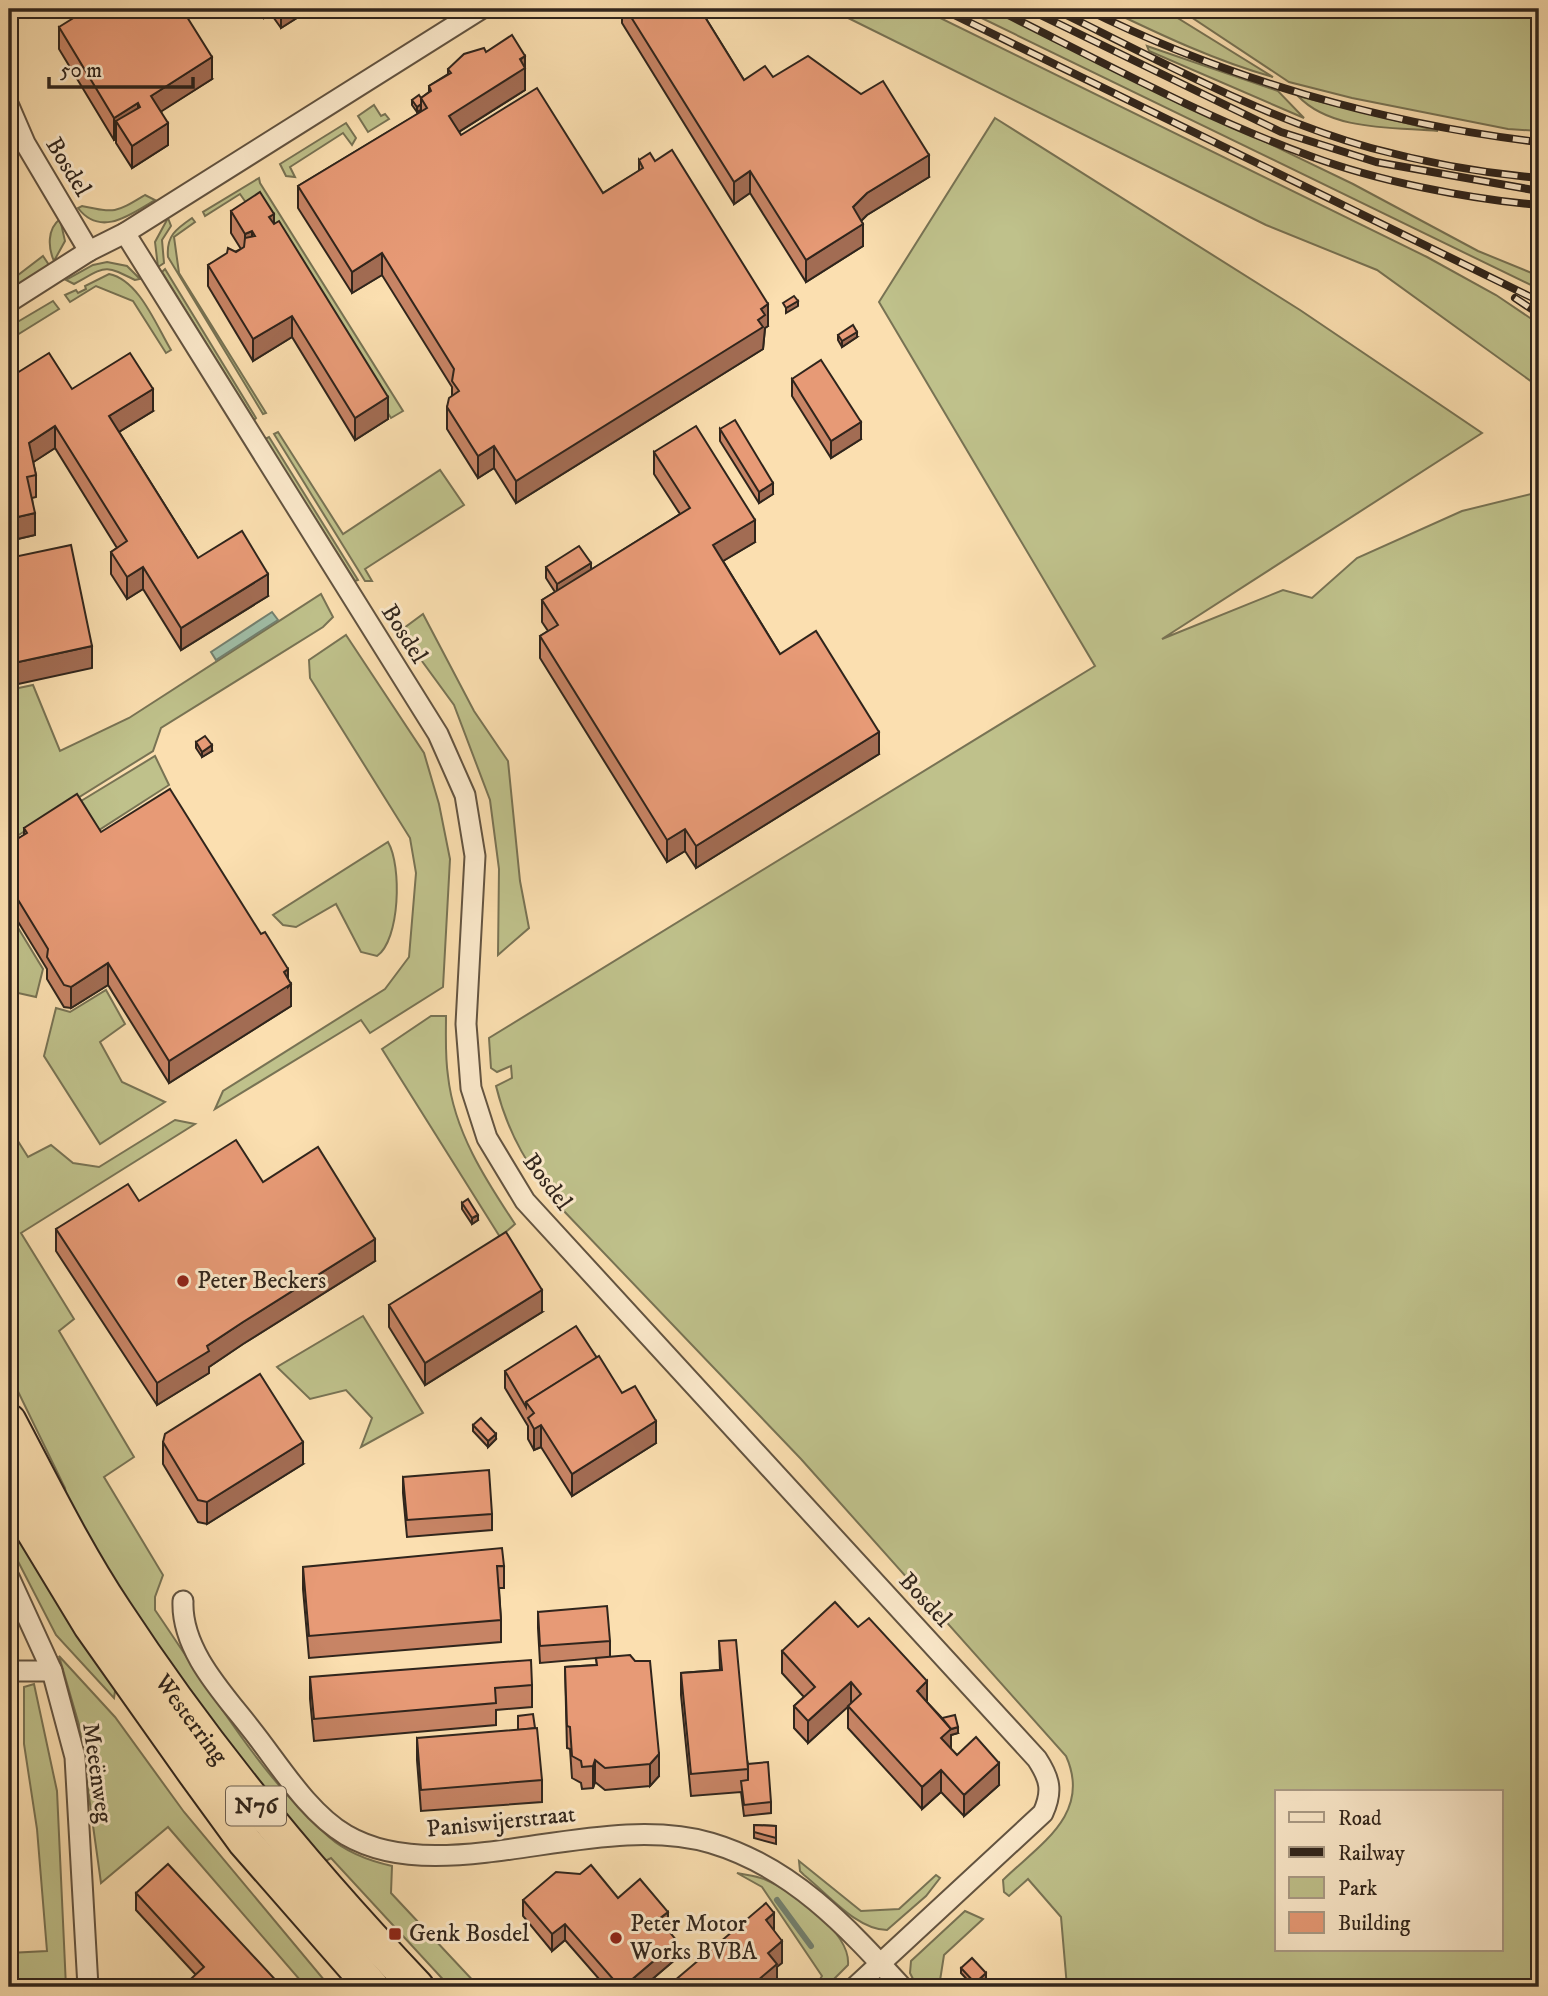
<svg xmlns="http://www.w3.org/2000/svg" width="1548" height="1996" viewBox="0 0 1548 1996" font-family="'IM FELL DW Pica',serif">
  <rect width="100%" height="100%" fill="#fbdfb0"/>
  <filter id="stains"><feTurbulence type="fractalNoise" baseFrequency=".00286" numOctaves="4"/><feColorMatrix values="0 0 0 0 .2 0 0 0 0 .09 0 0 0 0 .02 0 0 0 .5 -.17"/></filter>
  <radialGradient id="worn" r=".72"><stop offset=".6" stop-color="#630" stop-opacity="0"/><stop offset="1" stop-color="#630" stop-opacity=".3"/></radialGradient>
  <g fill="#bfc18b" stroke="#787354" stroke-width="2" fill-rule="evenodd">
    <polygon points="830,9 922,9 1427,257 1496,295 1539,324 1539,387 1377,270 1266,225"/>
    <polygon points="963,9 990,9 1353,184 1478,251 1539,276 1539,289"/>
    <path d="M 1107,9 L 1163,9 L 1273,77 C 1216,61 1161,35 1107,9 Z"/>
    <polygon points="1179,9 1539,9 1539,131 1508,129 1352,98 1289,82"/>
    <polygon points="1147,46 1278,91 1304,118 1149,51"/>
    <path d="M 1298,96 L 1438,131 C 1393,127 1331,131 1298,96 Z"/>
    <polygon points="374,105 381,116 385,114 389,119 368,132 358,116"/>
    <path d="M 995,118 L 1300,310 L 1482,433 L 1162,639 L 1283,590 L 1312,598 L 1357,558 L 1462,511 L 1539,492 L 1539,1987 L 1067,1987 L 1061,1917 L 1028,1879 L 1009,1896 L 1004,1892 L 1003,1880 C 1040,1844 1092,1814 1066,1756 L 801,1459 L 561,1208 C 530,1170 508,1135 496,1086 L 512,1078 L 511,1066 L 497,1072 L 491,1068 L 489,1038 L 1095,666 L 879,302 ZM 1277,1791 L 1501,1791 L 1501,1949 L 1277,1949 Z"/>
    <polygon points="346,123 356,138 352,145 343,133 290,167 295,177 286,176 280,164"/>
    <polygon points="259,178 260,183 403,411 391,418 253,201 247,204 240,194 205,216 203,212"/>
    <path d="M 145,195 L 155,200 C 131,214 101,238 78,208 L 82,206 C 116,213 115,213 145,195 Z"/>
    <polygon points="168,218 171,226 162,240 164,263 158,267 155,242"/>
    <path d="M 192,218 L 195,222 L 174,237 L 179,273 L 266,413 L 263,414 L 168,257 C 166,236 176,229 192,218 Z"/>
    <path d="M 60,219 L 65,241 L 54,261 C 48,248 47,229 60,219 Z"/>
    <polygon points="43,256 49,265 9,290 9,282"/>
    <path d="M 107,262 L 127,266 L 140,279 L 135,280 C 103,264 107,266 74,284 L 66,280 L 93,265 Z"/>
    <polygon points="165,269 256,418 254,420 162,272"/>
    <path d="M 109,274 C 139,280 156,325 171,350 L 166,353 L 133,301 L 96,286 L 70,302 L 65,295 L 76,290 L 78,293 L 86,289 L 85,286 Z"/>
    <polygon points="53,301 59,309 9,340 9,327"/>
    <polygon points="278,432 343,534 440,470 464,505 365,569 372,581 365,581 274,434"/>
    <polygon points="269,437 358,580 355,581 265,439"/>
    <polygon points="321,594 333,617 323,627 161,728 153,751 9,841 9,690 33,685 60,751 129,718"/>
    <polygon points="423,614 474,711 508,761 520,881 529,928 498,955 499,869 490,800 454,705 400,631"/>
    <polygon points="346,635 424,753 439,804 450,859 443,987 370,1033 361,1020 215,1109 223,1091 385,989 409,957 416,873 410,838 310,678 309,660"/>
    <polygon points="155,756 169,785 99,830 81,801"/>
    <path d="M 388,842 C 402,866 400,940 377,956 L 361,952 L 336,904 L 296,927 L 283,925 L 273,915 Z"/>
    <polygon points="9,913 43,969 36,997 9,991"/>
    <polygon points="106,990 125,1024 100,1042 122,1082 165,1102 100,1144 44,1056 56,1008 70,1012"/>
    <path d="M 431,1016 L 446,1016 C 446,1035 445,1056 448,1076 C 454,1131 485,1179 515,1224 L 500,1237 L 382,1049 Z"/>
    <path d="M 175,1120 L 195,1124 L 21,1233 L 74,1319 L 59,1331 L 134,1457 L 104,1477 L 163,1575 L 155,1597 L 155,1610 C 206,1684 262,1779 329,1837 C 346,1852 370,1861 392,1866 L 391,1893 L 479,1987 L 450,1987 L 331,1858 L 320,1864 L 136,1621 L 67,1501 L 65,1488 L 9,1373 L 9,1127 L 28,1157 L 51,1145 L 73,1163 L 99,1167 Z"/>
    <polygon points="363,1316 423,1413 361,1447 372,1418 346,1390 310,1399 277,1367"/>
    <polygon points="9,1507 116,1685 114,1698 56,1635 9,1544"/>
    <polygon points="59,1656 115,1717 184,1812 330,1987 306,1987 168,1827 101,1883 79,1725"/>
    <polygon points="34,1684 57,1791 66,1987 9,1987 9,1953 47,1951 37,1829 24,1744 24,1687"/>
    <path d="M 799,1861 L 861,1911 L 899,1909 L 936,1875 L 940,1878 L 926,1896 L 887,1930 C 857,1930 828,1894 804,1875 L 800,1871 Z"/>
    <path d="M 737,1873 C 746,1875 756,1876 764,1879 C 792,1891 851,1932 848,1965 L 826,1987 L 815,1987 L 822,1976 L 762,1887 Z"/>
    <polygon points="965,1911 983,1919 944,1955 939,1987 917,1987 910,1973 911,1961"/>
  </g>
  <polygon fill="#a0bda6" stroke="#73806f" stroke-width="2" points="272,612 278,620 216,660 211,652"/>
  <g fill="none" stroke-linecap="round" stroke-linejoin="round">
    <polyline stroke="#73806f" stroke-width="6" points="777,1900 811,1946"/>
    <g stroke="#635441" stroke-width="23">
      <g id="minor">
        <polyline points="9,106 25,143 89,251"/>
        <path d="M 125,233 L 438,734 L 465,795 L 475,856 L 466,1024 L 471,1088 L 487,1138 L 525,1201 L 1037,1759 C 1050,1779 1053,1791 1043,1813 L 855,1987"/>
        <polyline points="9,302 89,251 125,233 481,9"/>
        <polyline points="9,1577 52,1671 75,1757 88,1987"/>
        <path d="M 183,1601 C 181,1650 223,1693 251,1729 C 279,1764 307,1812 346,1835 C 444,1892 595,1809 711,1843 C 792,1867 846,1926 902,1987"/>
        <polyline points="9,1671 52,1671"/>
      </g>
    </g>
    <g stroke="#30251c" stroke-width="37">
      <g id="trunk">
        <path id="s1" d="M 9,1421 C 43,1485 75,1551 115,1611 C 204,1747 306,1870 417,1987"/>
        <polyline points="9,1485 30,1526 90,1625 194,1772 245,1842 372,1987"/>
      </g>
    </g>
    <use href="#minor" stroke="#fceacc" stroke-width="19"/>
    <use href="#trunk" stroke="#fbdfb0" stroke-width="33"/>
    <g stroke="#30251c" stroke-width="8">
      <g id="rail">
        <polyline points="942,9 1539,301"/>
        <path d="M 996,9 C 1099,60 1202,117 1310,156 C 1377,181 1468,199 1539,205"/>
        <polyline points="1028,9 1281,132 1376,162 1539,191"/>
        <path d="M 1054,9 C 1157,59 1260,117 1371,148 C 1427,163 1482,173 1539,178"/>
        <path d="M 1086,9 C 1226,79 1384,124 1539,142"/>
        <polyline points="1515,298 1539,314"/>
      </g>
    </g>
    <use href="#rail" stroke="#fceacc" stroke-width="5" stroke-dasharray="16" stroke-linecap="butt"/>
  </g>
  <g fill="#c78465" stroke="#30251c" stroke-width="2">
    <polygon points="242,9 311,9 281,28 271,14 264,18 258,10 247,17"/>
    <polygon points="622,9 700,9 744,80 773,77 929,177 867,215 861,221 863,246 806,282 750,193 734,204 622,23"/>
    <polygon points="59,27 212,79 161,111 168,145 132,168 116,143 116,139 114,140 59,49"/>
    <polygon points="486,52 525,67 525,90 459,132 461,135 603,193 639,171 639,160 768,326 765,328 763,349 516,503 494,468 478,478 447,429 447,407 452,396 452,387 382,275 352,293 298,208 298,186 421,112 421,110 417,112 412,105 412,100 421,98 429,92 429,86 448,74 448,69"/>
    <polygon points="231,211 274,224 388,419 355,440 292,337 253,361 208,286 208,265 241,249 231,233"/>
    <polygon points="838,335 857,337 842,347 838,340"/>
    <polygon points="9,378 72,389 153,411 119,432 198,558 268,596 181,650 143,589 127,599 111,574 111,552 117,548 55,448 33,462 36,475 36,497 32,498 35,535 9,541"/>
    <polygon points="792,379 861,439 831,458 792,396"/>
    <polygon points="720,429 773,494 759,503 720,441"/>
    <polygon points="654,452 755,542 723,561 780,654 879,754 696,868 685,851 667,862 540,658 540,636 548,631 542,622 542,600 555,592 546,578 546,567 591,570 680,514 654,474"/>
    <polygon points="196,742 212,751 202,757 196,748"/>
    <polygon points="24,828 101,832 288,979 291,1006 169,1083 108,985 71,1008 64,1007 47,979 47,969 9,907 9,844 24,835"/>
    <polygon points="263,1182 375,1261 243,1344 209,1367 209,1373 157,1405 56,1251 56,1229 139,1201"/>
    <polygon points="462,1203 478,1220 472,1224 462,1209"/>
    <polygon points="389,1305 542,1312 425,1385 389,1327"/>
    <polygon points="597,1358 656,1443 572,1496 541,1447 534,1450 528,1439 528,1426 505,1388 505,1371"/>
    <polygon points="473,1425 496,1439 488,1447 473,1431"/>
    <polygon points="163,1442 303,1464 207,1524 198,1522 163,1464"/>
    <polygon points="403,1477 492,1514 492,1530 407,1537 403,1493"/>
    <polygon points="504,1566 504,1588 499,1588 501,1620 501,1642 309,1658 303,1589 303,1567"/>
    <polygon points="538,1612 610,1641 610,1657 659,1776 650,1786 605,1790 595,1782 593,1788 582,1789 581,1783 572,1778 570,1749 567,1748 565,1667 597,1665 596,1658 540,1663 538,1628"/>
    <polygon points="719,1641 748,1764 771,1802 771,1813 744,1816 741,1792 691,1796 681,1695 681,1673 720,1670"/>
    <polygon points="782,1651 927,1702 942,1718 958,1733 951,1735 951,1749 957,1755 999,1785 964,1816 941,1792 922,1809 848,1728 848,1706 808,1743 794,1728 794,1706 804,1697 782,1673"/>
    <polygon points="310,1677 532,1685 532,1707 496,1710 496,1725 314,1741 310,1699"/>
    <polygon points="417,1738 542,1780 542,1802 421,1811 417,1760"/>
    <polygon points="754,1825 776,1826 776,1844 754,1838"/>
    <polygon points="136,1893 282,1987 196,1975 136,1910"/>
    <polygon points="618,1898 668,1928 667,1929 677,1958 643,1987 606,1987 565,1940 552,1951 523,1916 523,1900"/>
    <polygon points="961,1968 986,1979 977,1987 974,1987 961,1973"/>
  </g>
  <g fill="#a26c53" stroke="#30251c" stroke-width="2">
    <polygon points="247,9 258,9 258,10 247,17"/>
    <polygon points="264,9 271,9 271,14 264,18"/>
    <polygon points="281,9 311,9 281,28"/>
    <polygon points="525,56 525,90 449,138 449,116"/>
    <polygon points="212,57 212,79 151,118 151,96"/>
    <polygon points="138,103 138,125 116,121 116,139 114,140 114,118"/>
    <polygon points="421,104 421,110 417,112 417,107"/>
    <polygon points="168,123 168,145 132,168 132,146"/>
    <polygon points="929,155 929,177 867,215 853,229 853,207 867,193"/>
    <polygon points="750,171 750,193 734,204 734,182"/>
    <polygon points="14,206 14,223 9,226 9,209"/>
    <polygon points="274,214 274,236 269,217"/>
    <polygon points="863,224 863,246 806,282 806,260"/>
    <polygon points="252,231 252,253 245,256 245,234"/>
    <polygon points="382,253 382,275 352,293 352,272"/>
    <polygon points="798,301 798,306 786,313 786,308"/>
    <polygon points="768,304 768,326 765,328 763,349 516,503 516,481 758,320 761,309"/>
    <polygon points="292,316 292,337 253,361 253,339"/>
    <polygon points="857,332 857,337 842,347 842,341"/>
    <polygon points="153,389 153,411 109,438 109,416"/>
    <polygon points="388,397 388,419 355,440 355,418"/>
    <polygon points="861,422 861,439 831,458 831,441"/>
    <polygon points="55,426 55,448 29,465 29,443"/>
    <polygon points="494,446 494,468 478,478 478,456"/>
    <polygon points="773,483 773,494 759,503 759,492"/>
    <polygon points="35,513 35,535 9,541 9,519"/>
    <polygon points="755,520 755,542 713,567 713,545"/>
    <polygon points="591,563 591,574 557,595 557,584"/>
    <polygon points="143,567 143,589 127,599 127,577"/>
    <polygon points="268,574 268,596 181,650 181,628"/>
    <polygon points="92,646 92,668 9,686 9,664"/>
    <polygon points="879,732 879,754 696,868 696,846"/>
    <polygon points="212,745 212,751 202,757 202,752"/>
    <polygon points="685,829 685,851 667,862 667,840"/>
    <polygon points="108,963 108,985 71,1008 71,987"/>
    <polygon points="288,969 288,987 291,984 291,1006 169,1083 169,1061"/>
    <polygon points="478,1215 478,1220 472,1224 472,1218"/>
    <polygon points="375,1239 375,1261 243,1344 209,1367 209,1373 157,1405 157,1383 207,1346 243,1322"/>
    <polygon points="542,1290 542,1312 425,1385 425,1363"/>
    <polygon points="656,1421 656,1443 572,1496 572,1474"/>
    <polygon points="541,1425 541,1447 534,1450 534,1429"/>
    <polygon points="496,1434 496,1439 488,1447 488,1441"/>
    <polygon points="303,1442 303,1464 207,1524 207,1502"/>
    <polygon points="927,1681 927,1703 917,1691"/>
    <polygon points="851,1682 851,1704 808,1743 808,1721"/>
    <polygon points="958,1727 958,1733 951,1735 951,1751 941,1738 945,1731"/>
    <polygon points="659,1754 659,1776 650,1786 650,1764"/>
    <polygon points="595,1760 595,1782 593,1788 593,1766"/>
    <polygon points="999,1763 999,1785 964,1816 964,1795"/>
    <polygon points="941,1770 941,1792 922,1809 922,1787"/>
    <polygon points="668,1912 668,1928 659,1936 659,1919"/>
    <polygon points="774,1913 774,1935 766,1920"/>
    <polygon points="565,1924 565,1940 552,1951 552,1934"/>
    <polygon points="677,1941 677,1958 643,1987 623,1987"/>
    <polygon points="782,1941 782,1963 777,1967 777,1986 776,1987 750,1987 768,1953"/>
    <polygon points="986,1973 986,1979 975,1987 975,1983"/>
  </g>
  <g fill="#e79a76" stroke="#30251c" stroke-width="2">
    <polygon points="88,9 182,9 212,57 151,96 168,123 132,146 116,121 140,107 138,103 114,118 59,27"/>
    <polygon points="626,9 700,9 744,80 765,66 773,77 808,56 861,94 883,81 929,155 867,193 853,207 863,224 806,260 750,171 734,182"/>
    <polygon points="512,35 525,56 520,59 525,68 449,116 461,135 537,88 603,193 643,168 639,160 650,153 655,161 672,150 768,304 761,309 765,315 758,320 763,327 516,481 494,446 478,456 447,407 449,398 459,391 452,381 454,369 382,253 352,272 298,186 427,108 421,98 431,91 429,86 451,73 448,69 464,54 484,48 486,52"/>
    <polygon points="419,95 421,98 421,104 417,107 412,100"/>
    <polygon points="260,192 274,214 269,217 274,224 279,221 388,397 355,418 292,316 253,339 208,265 227,253 228,248 236,252 244,247 245,238 255,236 252,231 245,234 231,211"/>
    <polygon points="9,198 14,206 9,209"/>
    <polygon points="794,296 798,301 786,308 783,303"/>
    <polygon points="853,325 857,332 842,341 838,335"/>
    <polygon points="49,353 72,389 130,353 153,389 109,416 198,558 242,531 268,574 181,628 143,567 127,577 111,552 127,541 55,426 29,443 36,475 27,477 35,513 9,519 9,378"/>
    <polygon points="821,360 861,422 831,441 792,379"/>
    <polygon points="735,420 773,483 759,492 720,429"/>
    <polygon points="696,426 755,520 713,545 780,654 816,631 879,732 696,846 685,829 667,840 540,636 558,625 542,600 690,508 654,452"/>
    <polygon points="71,545 92,646 9,664 9,558"/>
    <polygon points="579,546 591,563 557,584 546,567"/>
    <polygon points="205,736 212,745 202,752 196,742"/>
    <polygon points="170,789 261,934 265,932 288,969 284,972 291,984 169,1061 108,963 71,987 64,985 47,957 48,949 9,885 9,844 27,833 24,828 77,794 101,832"/>
    <polygon points="236,1140 263,1182 318,1147 375,1239 243,1322 207,1346 209,1351 157,1383 56,1229 128,1184 139,1201"/>
    <polygon points="468,1199 478,1215 472,1218 462,1203"/>
    <polygon points="506,1232 542,1290 425,1363 389,1305"/>
    <polygon points="576,1326 597,1358 526,1402 526,1407 505,1371"/>
    <polygon points="599,1356 622,1393 635,1386 656,1421 572,1474 541,1425 534,1429 528,1418 534,1413 526,1402"/>
    <polygon points="260,1374 303,1442 207,1502 198,1500 163,1442 165,1434"/>
    <polygon points="481,1418 496,1434 488,1441 473,1425"/>
    <polygon points="489,1470 492,1514 407,1520 403,1477"/>
    <polygon points="502,1548 504,1566 497,1566 501,1620 309,1636 303,1567"/>
    <polygon points="835,1602 858,1627 869,1618 927,1681 917,1691 951,1729 941,1738 957,1755 976,1737 999,1763 964,1795 941,1770 922,1787 848,1706 861,1694 851,1682 808,1721 794,1706 815,1687 782,1651"/>
    <polygon points="607,1606 610,1641 540,1646 538,1612"/>
    <polygon points="736,1640 748,1769 691,1774 681,1673 722,1670 719,1641"/>
    <polygon points="630,1655 635,1661 650,1661 659,1754 650,1764 605,1768 595,1760 593,1766 582,1767 581,1761 572,1756 570,1727 567,1726 565,1667 597,1665 596,1658"/>
    <polygon points="531,1660 532,1685 495,1688 496,1703 314,1719 310,1677"/>
    <polygon points="533,1714 535,1728 518,1730 518,1716"/>
    <polygon points="955,1715 958,1727 951,1729 942,1718"/>
    <polygon points="537,1728 542,1780 421,1790 417,1738"/>
    <polygon points="768,1762 771,1802 744,1805 741,1781 748,1780 748,1764"/>
    <polygon points="754,1825 776,1826 776,1838 754,1832"/>
    <polygon points="168,1864 282,1987 182,1987 204,1967 136,1893"/>
    <polygon points="591,1865 618,1898 640,1879 668,1912 659,1919 677,1941 623,1987 620,1987 565,1924 552,1934 523,1900 556,1872 580,1874"/>
    <polygon points="766,1903 774,1913 766,1920 782,1941 768,1953 777,1964 750,1987 667,1987"/>
    <polygon points="972,1958 986,1973 975,1983 961,1968"/>
  </g>
  <g fill="#8f2418" stroke="#fceacc" stroke-width="2.5">
    <circle cx="183" cy="1281" r="7"/>
    <rect x="388" y="1927" width="14" height="14" rx="3.5"/>
    <circle cx="616" cy="1938" r="7"/>
  </g>
  <g text-anchor="middle" dominant-baseline="central" stroke-width="6" stroke-linejoin="round" paint-order="stroke">
    <rect fill="#fceacc" stroke="#6d6051" stroke-width="2" x="226" y="1786.5" width="60" height="39" rx="5"/>
    <g font-size="23" font-weight="bold" fill="#30251c">
      <text x="256" y="1806">N76</text>
    </g>
    <g font-size="24" fill="#30251c" stroke="#fceacc">
      <text transform="translate(68 167) rotate(59)">Bosdel</text>
      <text transform="translate(404 634) rotate(58)">Bosdel</text>
      <text transform="translate(547 1182) rotate(53)">Bosdel</text>
      <text transform="translate(925 1600) rotate(47)">Bosdel</text>
      <text stroke="none"><textPath href="#s1" startOffset="350">Westerring</textPath></text>
      <text transform="translate(97 1773) rotate(82)">Meeënweg</text>
      <text transform="translate(501 1822) rotate(-6)">Paniswijerstraat</text>
    </g>
    <g font-size="24" fill="#30251c" stroke="#fceacc" text-anchor="start">
      <text x="197" y="1281">Peter Beckers</text>
      <text x="630" y="1924">Peter Motor<tspan x="630" dy="28">Works BVBA</tspan></text>
      <text x="409" y="1934">Genk Bosdel</text>
    </g>
  </g>
  <rect width="1548" height="1996" fill="none" stroke="#fbdfb0" stroke-width="35"/>
  <rect x="10" y="10" width="1527" height="1975" fill="none" stroke="#30251c" stroke-width="3.5"/>
  <rect x="18" y="18" width="1513" height="1961" fill="none" stroke="#30251c" stroke-width="2"/>
  <rect x="1275" y="1790" width="228" height="161" fill="#fceacc" stroke="#aa9b86" stroke-width="2"/>
  <rect x="1289" y="1812" width="35" height="10" fill="#fceacc" stroke="#aa9b86" stroke-width="2"/>
  <text x="1338" y="1825" font-size="21" fill="#30251c">Road</text>
  <rect x="1289" y="1847" width="35" height="10" fill="#30251c" stroke="#aa9b86" stroke-width="2"/>
  <text x="1338" y="1860" font-size="21" fill="#30251c">Railway</text>
  <rect x="1289" y="1877" width="35" height="21" fill="#bfc18b" stroke="#aa9b86" stroke-width="2"/>
  <text x="1338" y="1895" font-size="21" fill="#30251c">Park</text>
  <rect x="1289" y="1912" width="35" height="21" fill="#e79a76" stroke="#aa9b86" stroke-width="2"/>
  <text x="1338" y="1930" font-size="21" fill="#30251c">Building</text>
  <path d="M49 77v10h144v-10" fill="none" stroke="#30251c" stroke-width="3.5"/>
  <text x="60" y="77" font-size="21" fill="#30251c" stroke="#fceacc" stroke-width="5" paint-order="stroke">50 m</text>
  <rect width="100%" height="100%" filter="url(#stains)"/>
  <rect width="100%" height="100%" fill="url(#worn)"/>
</svg>
